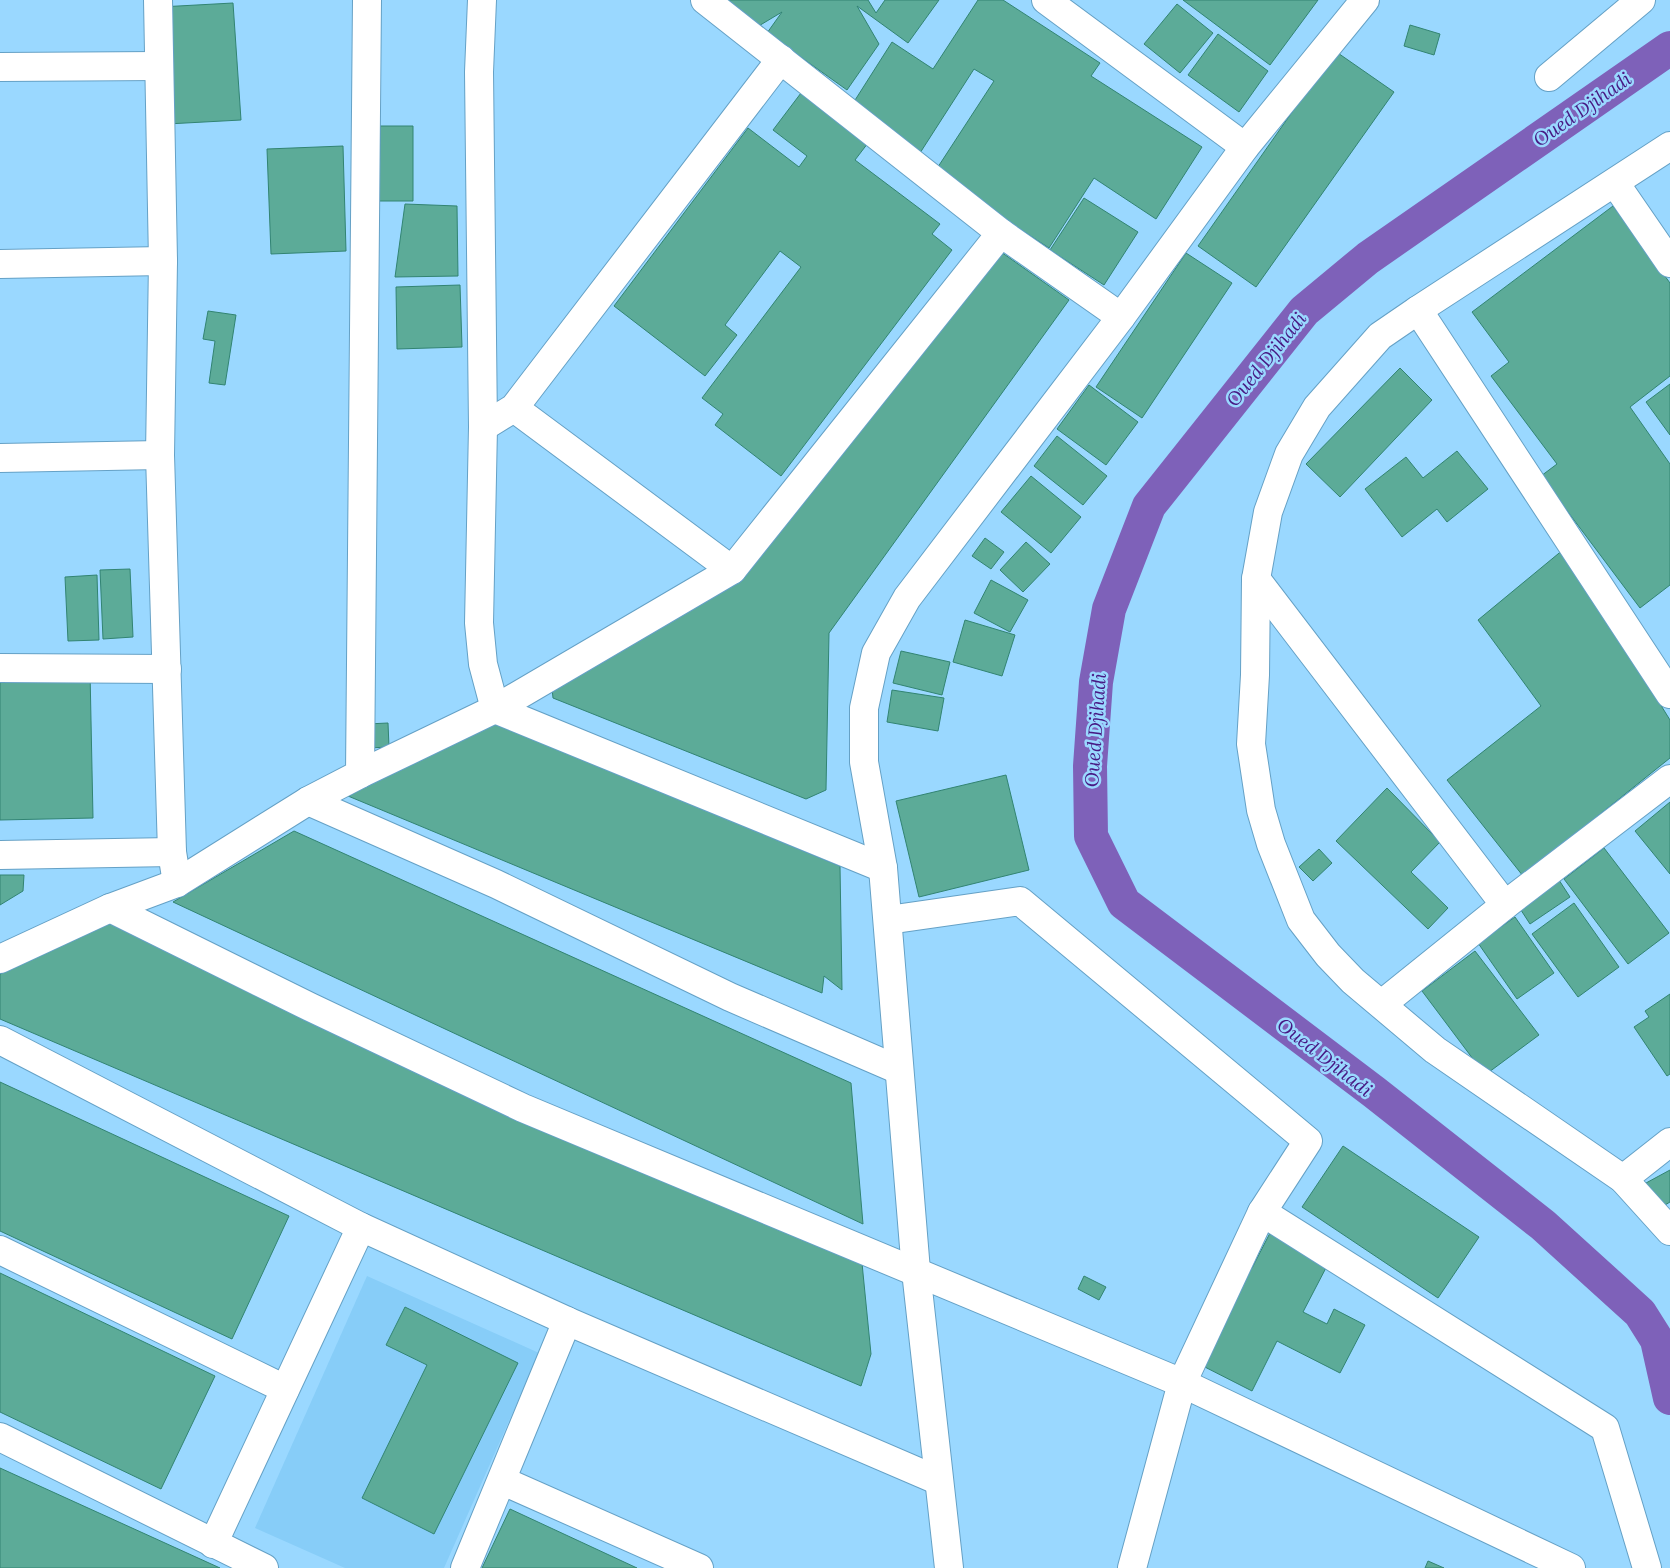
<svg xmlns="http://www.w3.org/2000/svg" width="1670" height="1568" viewBox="0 0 1670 1568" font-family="Lora,serif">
  <rect width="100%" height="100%" fill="#9ad8ff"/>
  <polygon fill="#87cdf8" points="367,1276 539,1353 444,1568 345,1568 255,1528"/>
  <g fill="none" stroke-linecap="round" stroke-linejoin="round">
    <polyline stroke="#7e61b9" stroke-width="34" points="1670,48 1368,258 1304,311 1149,506 1109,609 1096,682 1090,766 1091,836 1124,903 1374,1092 1543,1225 1640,1313 1657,1340 1670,1398"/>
  </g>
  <g fill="#5cab98" stroke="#328472">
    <polygon points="717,0 868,0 876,13 885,0 939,0 908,43 857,6 879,44 847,90 767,33 782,12 752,30"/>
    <polygon points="978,0 1003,0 1100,63 1091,76 1202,147 1156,219 1094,178 1049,248 934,173 994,81 974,69 920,153 850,108 892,42 933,69"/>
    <polygon points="1183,0 1318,0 1270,65"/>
    <polygon points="233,3 241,120 167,124 160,7"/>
    <polygon points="1177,4 1213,33 1180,73 1144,44"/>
    <polygon points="1410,25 1440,34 1434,55 1404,46"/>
    <polygon points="1218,34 1268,71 1239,112 1188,75"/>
    <polygon points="1335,51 1394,92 1256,287 1198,246"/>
    <polygon points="801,93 868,143 855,160 940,224 932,234 952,250 781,476 715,425 723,414 702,398 801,267 780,251 725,325 737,335 705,376 614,306 748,128 799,167 807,156 773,130"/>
    <polygon points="380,126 413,126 413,201 379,201"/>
    <polygon points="343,146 346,251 271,254 267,149"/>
    <polygon points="1084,198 1138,232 1104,285 1050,250"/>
    <polygon points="405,204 457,206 458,276 395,277"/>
    <polygon points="1613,206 1670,283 1670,376 1630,407 1670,464 1670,585 1640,608 1541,476 1557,464 1491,376 1509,362 1472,312"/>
    <polygon points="994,247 1069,300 829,633 826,790 806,799 553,698 550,669 769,540"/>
    <polygon points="1186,253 1232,283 1142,418 1096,387"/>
    <polygon points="460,285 462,347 397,349 396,287"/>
    <polygon points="208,311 236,315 225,385 209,383 215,341 203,339"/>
    <polygon points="1400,368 1432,400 1340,497 1306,464"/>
    <polygon points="1670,384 1670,435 1646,402"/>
    <polygon points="1089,385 1138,422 1106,465 1057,429"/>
    <polygon points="1057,436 1107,476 1083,505 1034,466"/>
    <polygon points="1457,451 1488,489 1447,522 1437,509 1402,537 1365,489 1406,457 1423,478"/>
    <polygon points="1031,476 1081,517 1051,553 1001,512"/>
    <polygon points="985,538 1004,552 991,569 972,556"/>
    <polygon points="1026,542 1050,564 1023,592 1000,570"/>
    <polygon points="1564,549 1670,720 1670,758 1523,876 1447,780 1541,706 1478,620"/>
    <polygon points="130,569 133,637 103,639 100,570"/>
    <polygon points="97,575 99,640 68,641 65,577"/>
    <polygon points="991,580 1028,600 1010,632 974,613"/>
    <polygon points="965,620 1015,635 1002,676 953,662"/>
    <polygon points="901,651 950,662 942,695 893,683"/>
    <polygon points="90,671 93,818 0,820 0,673"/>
    <polygon points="892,690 944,698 938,731 887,722"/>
    <polygon points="491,721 840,866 842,990 824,976 822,993 348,796"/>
    <polygon points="388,723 389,747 368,748 367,724"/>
    <polygon points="1006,775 1029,870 919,897 896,801"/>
    <polygon points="1387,788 1440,842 1411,872 1448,908 1428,929 1336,841"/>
    <polygon points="1670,802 1670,874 1635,831"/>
    <polygon points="294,831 851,1083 863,1224 173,902"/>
    <polygon points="1604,848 1669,933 1628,964 1564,879"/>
    <polygon points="1319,849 1332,863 1313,881 1299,867"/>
    <polygon points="0,875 24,875 23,891 0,905"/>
    <polygon points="1557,877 1570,897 1530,924 1517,904"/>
    <polygon points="1574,903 1619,967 1578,997 1532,934"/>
    <polygon points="1515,917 1554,973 1517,999 1478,943"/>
    <polygon points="101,918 862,1263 871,1354 861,1386 0,1019 0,974"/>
    <polygon points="1475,951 1539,1035 1485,1075 1422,991"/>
    <polygon points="1670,994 1670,1074 1667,1076 1634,1027 1649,1017 1645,1011"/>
    <polygon points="0,1082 289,1216 232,1339 0,1231"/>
    <polygon points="1343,1146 1479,1237 1438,1298 1302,1207"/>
    <polygon points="1670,1170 1670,1202 1660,1208 1646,1183"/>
    <polygon points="1270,1233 1328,1264 1303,1312 1327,1324 1334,1309 1365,1325 1340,1373 1277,1341 1252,1391 1195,1362 1245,1264 1252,1268"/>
    <polygon points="0,1273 215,1376 161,1489 0,1412"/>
    <polygon points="1084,1276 1106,1287 1099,1300 1078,1289"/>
    <polygon points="405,1307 518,1363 434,1534 362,1498 427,1365 386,1345"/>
    <polygon points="0,1468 220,1568 0,1568"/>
    <polygon points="510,1509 637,1568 482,1568"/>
    <polygon points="1428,1561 1444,1568 1425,1568"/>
  </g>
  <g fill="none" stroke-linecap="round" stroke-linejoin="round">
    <g stroke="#65a1c6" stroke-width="30">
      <g id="minor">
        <polyline points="158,0 163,261 160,455 172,852 177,883"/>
        <polyline points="482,0 479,72 483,427 479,623 483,664 495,709 883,868"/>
        <polyline points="705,0 1001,233 1121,317"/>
        <polyline points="1046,0 1245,147"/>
        <polyline points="0,67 159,66"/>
        <polyline points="1549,77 1641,0"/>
        <polyline points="1670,146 1418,310 1380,336 1317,407 1289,454 1268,512 1256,579 1255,675 1251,744 1261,810 1271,844 1301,920 1328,955 1353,981 1435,1050 1623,1179 1670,1231"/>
        <polyline points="1615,183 1670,263"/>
        <polyline points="0,264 163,261"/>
        <polyline points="1418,310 1670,694"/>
        <polyline points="514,408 732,570"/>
        <polyline points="483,427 514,408 781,59"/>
        <polyline points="0,458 160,455"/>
        <polyline points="1256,579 1505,905"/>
        <polyline points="0,668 167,669"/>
        <polyline points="360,774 495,709 732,570 1001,233"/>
        <polyline points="308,801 496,884 730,997 899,1070"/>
        <polyline points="0,855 172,852"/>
        <polyline points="110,908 310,1007 523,1108 1182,1383 1571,1568"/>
        <polyline points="888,920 1020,901 1308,1141 1262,1212"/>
        <polyline points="0,959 110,908 177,883 308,801 360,774 367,0"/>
        <polyline points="1382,1004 1505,905 1670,779"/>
        <polyline points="0,1040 361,1227 567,1321 937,1480"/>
        <polyline points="1623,1179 1670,1142"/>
        <polyline points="0,1250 285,1389"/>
        <polyline points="0,1437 264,1568"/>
        <polyline points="503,1481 699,1568"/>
        <polyline points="213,1544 361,1227"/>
        <polyline points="465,1568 567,1321"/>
        <polyline points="1132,1568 1182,1383 1262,1212 1605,1428 1647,1568"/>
      </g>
    </g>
    <g stroke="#65a1c6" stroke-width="30">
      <polyline id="tertiary" points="949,1568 916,1271 883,868 864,762 864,708 876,653 907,598 1121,317 1245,147 1365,0"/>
    </g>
    <use href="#minor" stroke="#fff" stroke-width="28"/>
    <use href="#tertiary" stroke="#fff" stroke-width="28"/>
  </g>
  <g text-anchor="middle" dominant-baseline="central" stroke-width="5" stroke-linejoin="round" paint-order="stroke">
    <g font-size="19" font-style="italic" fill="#471883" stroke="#9ad8ff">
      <text transform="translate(1582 109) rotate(-35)">Oued Djihadi</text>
      <text transform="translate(1266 359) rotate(-51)">Oued Djihadi</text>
      <text transform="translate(1095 730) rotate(-86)">Oued Djihadi</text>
      <text transform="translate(1325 1057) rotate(38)">Oued Djihadi</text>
    </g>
  </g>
</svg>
